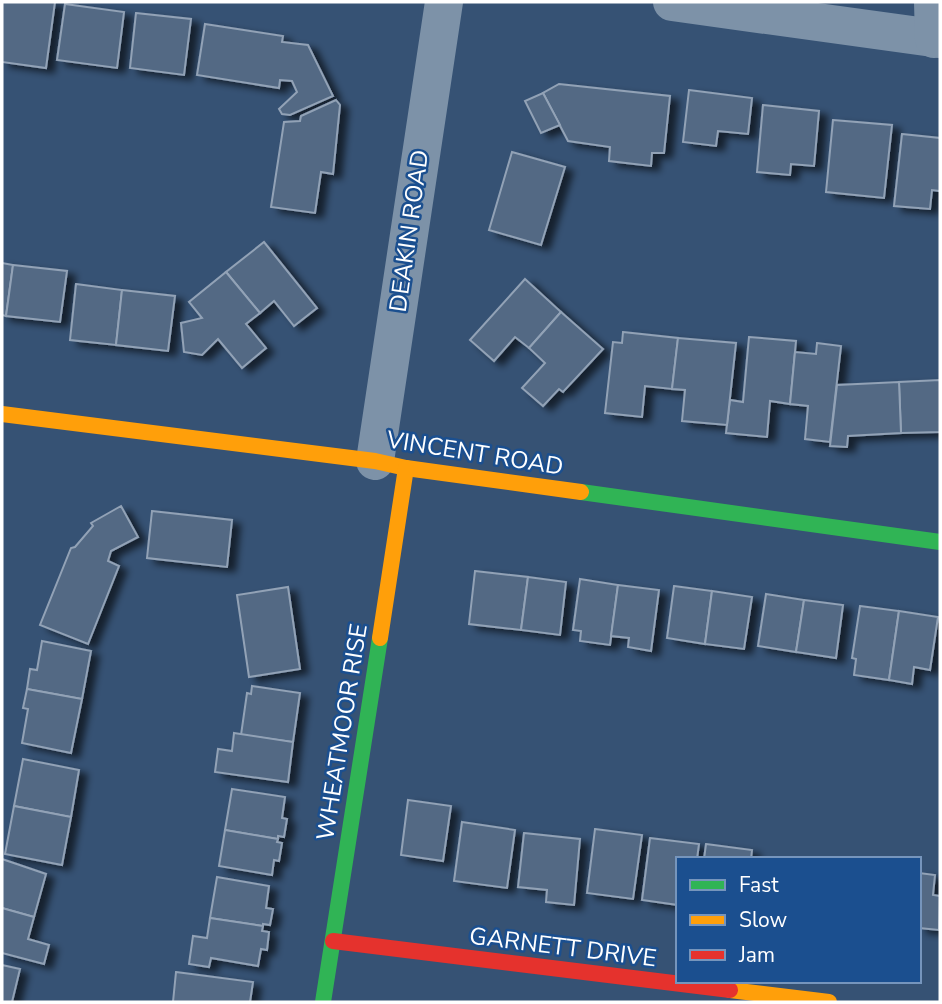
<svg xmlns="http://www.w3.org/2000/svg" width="942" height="1004" viewBox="0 0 942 1004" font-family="'Nunito Sans',sans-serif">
  <defs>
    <filter id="shadow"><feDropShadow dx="8" dy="4.5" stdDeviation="3.5" flood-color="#0009"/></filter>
  </defs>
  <rect width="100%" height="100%" fill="#365274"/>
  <g fill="#526984" stroke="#92a2b6" stroke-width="2" filter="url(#shadow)">
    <polygon points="2,2 55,2 46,68 2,62"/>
    <polygon points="65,4 124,12 117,68 57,60"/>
    <polygon points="136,13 191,19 184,75 130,68"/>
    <polygon points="205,24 283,36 282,42 308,45 333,96 290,115 282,114 279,109 297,92 292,81 280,80 279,88 197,75"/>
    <polygon points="559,84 670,96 664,153 652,153 651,166 609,161 610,147 568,141 543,93"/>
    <polygon points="689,90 752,98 748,134 718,131 716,146 683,142"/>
    <polygon points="543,93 560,125 541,133 525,101"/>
    <polygon points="336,100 340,105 333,174 321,172 315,213 271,207 284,122 300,121 301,116"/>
    <polygon points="763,105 819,111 814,166 791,164 790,175 757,172"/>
    <polygon points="833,120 892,125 884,198 826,192"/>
    <polygon points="902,134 940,138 940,191 932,190 930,209 894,206"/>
    <polygon points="512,152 565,167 541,245 489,230"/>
    <polygon points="264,242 317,308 294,326 274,301 260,313 226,272"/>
    <polygon points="2,263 13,265 6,316 2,315"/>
    <polygon points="13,265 67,271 60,322 6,316"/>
    <polygon points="226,272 260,313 246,324 266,348 242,368 218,339 202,355 184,352 181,323 202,318 189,302"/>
    <polygon points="525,279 561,312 529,348 515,337 494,361 470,340"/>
    <polygon points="76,284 122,290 116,345 70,340"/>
    <polygon points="122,290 175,296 168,351 116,345"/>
    <polygon points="561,312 603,349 563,392 559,389 543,406 522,388 545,363 529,348"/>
    <polygon points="623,332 678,338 672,389 645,386 642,417 605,413 613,342 622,343"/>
    <polygon points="749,337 796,341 790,404 770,401 767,437 726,433 730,400 743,402"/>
    <polygon points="678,338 736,343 727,425 682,421 685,390 672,389"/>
    <polygon points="817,343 841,346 830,442 805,439 808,406 790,404 795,352 816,354"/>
    <polygon points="940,380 940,432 901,433 899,382"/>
    <polygon points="899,382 901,433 848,436 847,447 830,446 837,385"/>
    <polygon points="121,506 138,537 111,551 108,561 119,566 88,644 40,625 71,548 75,547 93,526 91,523"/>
    <polygon points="152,511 232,520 227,567 147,558"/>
    <polygon points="475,571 528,577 521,630 469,624"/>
    <polygon points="528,577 566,582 560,635 521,630"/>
    <polygon points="580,579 618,585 610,645 580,641 581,631 573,630"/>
    <polygon points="618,585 659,590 651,651 628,647 629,638 611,636"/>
    <polygon points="674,586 712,591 705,644 667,638"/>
    <polygon points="288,587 300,669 249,677 237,595"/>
    <polygon points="712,591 752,597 744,649 705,644"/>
    <polygon points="766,594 804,600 796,652 758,646"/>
    <polygon points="804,600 843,605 836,658 796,652"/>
    <polygon points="860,606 899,611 889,680 854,675 856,659 852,658"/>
    <polygon points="899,611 938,617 930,670 914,667 912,684 889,680"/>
    <polygon points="42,641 91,651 82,699 27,689 30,669 37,670"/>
    <polygon points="252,686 300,693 293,742 241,735 247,693 251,694"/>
    <polygon points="27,689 82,699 71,753 22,743 28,709 23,708"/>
    <polygon points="234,733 293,742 288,782 215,772 218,749 232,751"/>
    <polygon points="23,759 79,770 71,817 14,806"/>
    <polygon points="232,789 285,797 282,818 287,819 284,837 278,836 278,839 225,830"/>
    <polygon points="408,800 451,806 443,861 401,855"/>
    <polygon points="14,806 71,817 62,865 5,854"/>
    <polygon points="462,822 515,830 507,888 454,881"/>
    <polygon points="595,829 642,835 633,899 587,893"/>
    <polygon points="225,830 278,839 277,842 282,843 279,861 274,860 272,875 219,866"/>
    <polygon points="524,833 580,839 574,905 546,902 547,890 518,887"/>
    <polygon points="650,838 699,844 697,859 678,859 678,905 642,900"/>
    <polygon points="706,844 752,850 751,859 704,859"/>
    <polygon points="2,859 46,874 34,917 2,908"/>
    <polygon points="919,873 935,875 933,895 940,896 939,930 919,928"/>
    <polygon points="217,877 269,886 266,908 273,909 270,925 263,924 263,926 210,918"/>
    <polygon points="2,908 34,917 28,939 49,945 44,964 2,953"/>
    <polygon points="210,918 263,926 262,931 269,932 267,950 261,949 258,966 211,958 209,967 189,964 193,936 207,938"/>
    <polygon points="2,965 20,969 12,1002 2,1002"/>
    <polygon points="176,972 253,982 250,1002 173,1002"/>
  </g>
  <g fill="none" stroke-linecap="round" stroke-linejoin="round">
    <g stroke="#7d92a8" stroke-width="38">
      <polyline points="672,2 940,39"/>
      <polyline points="933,2 934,39"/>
      <polyline points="375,461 444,2"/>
    </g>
    <g stroke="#30b455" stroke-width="16">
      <polyline points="581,492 940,542"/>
      <polyline points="323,1002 380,638"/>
    </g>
    <g stroke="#ff9f0a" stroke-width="16">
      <polyline points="2,414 375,461 406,468 581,492"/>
      <polyline points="380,638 406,468"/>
      <polyline points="730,990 829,1002"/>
    </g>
    <polyline stroke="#e5322d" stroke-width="16" points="333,941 730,990"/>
  </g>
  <g text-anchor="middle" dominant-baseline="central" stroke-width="5" stroke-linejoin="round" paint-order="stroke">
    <g font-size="24" fill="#fff" stroke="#1b4f8f">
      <text transform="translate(409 231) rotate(-82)">DEAKIN ROAD</text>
      <text transform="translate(475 453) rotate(9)">VINCENT ROAD</text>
      <text transform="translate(342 732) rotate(-81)">WHEATMOOR RISE</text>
      <text transform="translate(563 947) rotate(7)">GARNETT DRIVE</text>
    </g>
  </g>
  <rect width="942" height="1004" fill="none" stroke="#ffffff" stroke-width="7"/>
  <rect x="676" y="857" width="245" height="126" fill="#1b4f8f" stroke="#7695bc" stroke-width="2"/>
  <rect x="690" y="880" width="35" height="10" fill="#30b455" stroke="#7695bc" stroke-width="2"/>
  <text x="739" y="892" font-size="21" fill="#ffffff">Fast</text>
  <rect x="690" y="915" width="35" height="10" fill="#ff9f0a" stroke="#7695bc" stroke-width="2"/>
  <text x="739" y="927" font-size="21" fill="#ffffff">Slow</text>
  <rect x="690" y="950" width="35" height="10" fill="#e5322d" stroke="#7695bc" stroke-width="2"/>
  <text x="739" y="962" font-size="21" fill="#ffffff">Jam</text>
</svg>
